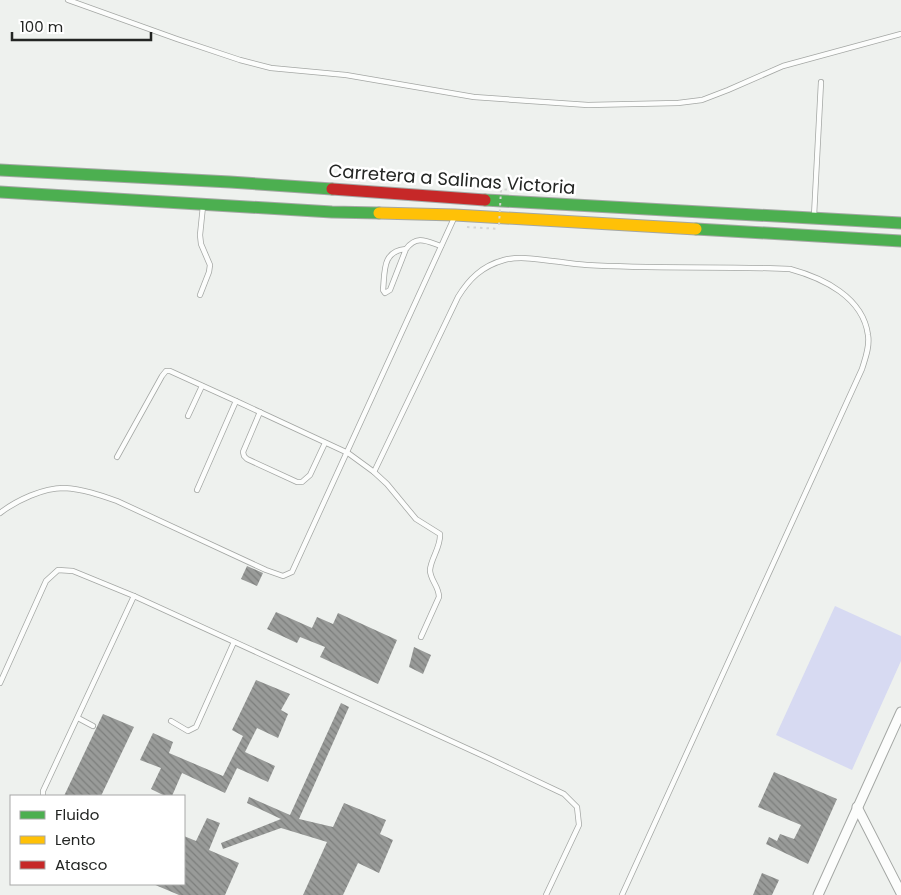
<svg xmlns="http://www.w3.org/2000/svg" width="901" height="895" viewBox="0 0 901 895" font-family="Poppins,sans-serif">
  <defs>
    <pattern id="building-back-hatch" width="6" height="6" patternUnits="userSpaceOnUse" patternTransform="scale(1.25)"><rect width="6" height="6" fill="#999b99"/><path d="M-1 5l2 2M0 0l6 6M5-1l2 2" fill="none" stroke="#7c7e7c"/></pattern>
  </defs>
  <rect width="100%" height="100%" fill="#eef1ee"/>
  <polygon fill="#d7daf2" points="835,606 901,636 901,661 852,770 776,735"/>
  <g fill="url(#building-back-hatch)">
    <polygon points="247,566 263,573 257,586 241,579"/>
    <polygon points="276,612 312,628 317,617 333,624 338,613 397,640 378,684 320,657 325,647 300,637 297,643 267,629"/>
    <polygon points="414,647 431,655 423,674 409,667"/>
    <polygon points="256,680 290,694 281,710 288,714 278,738 257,728 245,752 275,766 268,782 237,768 225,793 182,773 172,796 165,796 151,789 161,768 140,760 153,733 173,742 169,753 223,776 243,736 232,730"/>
    <polygon points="341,703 349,707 299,819 333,827 344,803 386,820 380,834 393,840 379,873 358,863 343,895 303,895 327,842 281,828 223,849 221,843 281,819 247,803 249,797 290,815"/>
    <polygon points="103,714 134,727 101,796 64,796"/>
    <polygon points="774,772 837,799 808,864 766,844 769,837 777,841 780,834 794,839 801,825 758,807"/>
    <polygon points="207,818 220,823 209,850 239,863 225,895 179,895 153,884 184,884 184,836 196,841"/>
    <polygon points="762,873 779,880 772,895 753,895"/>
  </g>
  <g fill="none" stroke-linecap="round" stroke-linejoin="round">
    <g stroke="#a4a7a4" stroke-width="6">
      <g id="lane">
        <polyline points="68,0 177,39 240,60 271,68 346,75 474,97 588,105 678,103 702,100 728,90 783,66 901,34"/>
        <polyline points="814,216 821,82"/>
        <path d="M 406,249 C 382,251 385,271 383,290 L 385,293 L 390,290 L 406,249 C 417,235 426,241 441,246"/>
        <polyline points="200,295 209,272 210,265 201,244 200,235 203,206"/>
        <path d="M 236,401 L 348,453 L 374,472 L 387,484 L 416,519 L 440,534 C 441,547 431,558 430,570 C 430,580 439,586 439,597 L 421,637"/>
        <polyline points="260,412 243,452 244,456 247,459 297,482 302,482 310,475 325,443"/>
        <polyline points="188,416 202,386"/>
        <polyline points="117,457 162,376 166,371 170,371 236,401 197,490"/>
        <path d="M 374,472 L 458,297 C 469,279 482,266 504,260 C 526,254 563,264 587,265 C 655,269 722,266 790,269 C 823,278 863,297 868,335 C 870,347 865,359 862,369 L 622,895"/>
        <path d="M 0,513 C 17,500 43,488 64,488 C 83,489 100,495 117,501 L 266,570 L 283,576 L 292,572 L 455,216"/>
        <polyline points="0,683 46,581 58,570 73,571 134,596 488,758 564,794 577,807 579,825 546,895"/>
        <polyline points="78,718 93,726"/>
        <polyline points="171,721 188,731 196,727 234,642"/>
        <polyline points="43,796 43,791 134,596"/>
      </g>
    </g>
    <g stroke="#a4a7a4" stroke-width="11">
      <g id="street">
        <polyline points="857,807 901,893"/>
        <polyline points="818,895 901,712"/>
      </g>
    </g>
    <g stroke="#a4a7a4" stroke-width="13">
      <g id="fast">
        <polyline points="0,170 230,182 332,189"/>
        <polyline points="0,192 332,212 379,213"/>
        <polyline points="485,200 901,223"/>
        <polyline points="696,229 901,241"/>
      </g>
    </g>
    <g stroke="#a4a7a4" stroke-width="13">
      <polyline id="slow" points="379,213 455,215 696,229"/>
    </g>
    <g stroke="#a4a7a4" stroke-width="13">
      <polyline id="jam" points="332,189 485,200"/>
    </g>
    <g stroke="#d4d5d4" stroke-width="2" stroke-dasharray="2.5 4" stroke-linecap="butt">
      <polyline points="472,188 519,190 519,192"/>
      <polyline points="467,227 499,229"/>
    </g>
    <use href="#lane" stroke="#fcfdfc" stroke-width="4.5"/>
    <use href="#street" stroke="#fcfdfc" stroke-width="9"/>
    <use href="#fast" stroke="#4caf50" stroke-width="11"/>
    <use href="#slow" stroke="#ffc107" stroke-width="11"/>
    <use href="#jam" stroke="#c62828" stroke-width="11"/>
    <polyline stroke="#d4d5d4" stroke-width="2" stroke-dasharray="2.5 4" stroke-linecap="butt" points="499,225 501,190"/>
  </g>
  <g text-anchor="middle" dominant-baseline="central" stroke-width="5" stroke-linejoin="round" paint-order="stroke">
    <g font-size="18" fill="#232523" stroke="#fff">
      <text transform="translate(452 179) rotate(4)">Carretera a Salinas Victoria</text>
    </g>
  </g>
  <rect x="10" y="795" width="175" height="90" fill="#ffffff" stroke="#a7a8a7"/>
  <rect x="20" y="811" width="25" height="8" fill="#4caf50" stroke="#a7a8a7"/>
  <text x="55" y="820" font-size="15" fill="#232523">Fluido</text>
  <rect x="20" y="836" width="25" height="8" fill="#ffc107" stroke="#a7a8a7"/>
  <text x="55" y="845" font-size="15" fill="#232523">Lento</text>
  <rect x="20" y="861" width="25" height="8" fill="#c62828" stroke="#a7a8a7"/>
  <text x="55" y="870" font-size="15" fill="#232523">Atasco</text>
  <path d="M12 32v8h139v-8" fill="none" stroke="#232523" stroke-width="2.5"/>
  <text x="20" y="32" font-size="15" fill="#232523" stroke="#ffffff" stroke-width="4" paint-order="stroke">100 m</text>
</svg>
